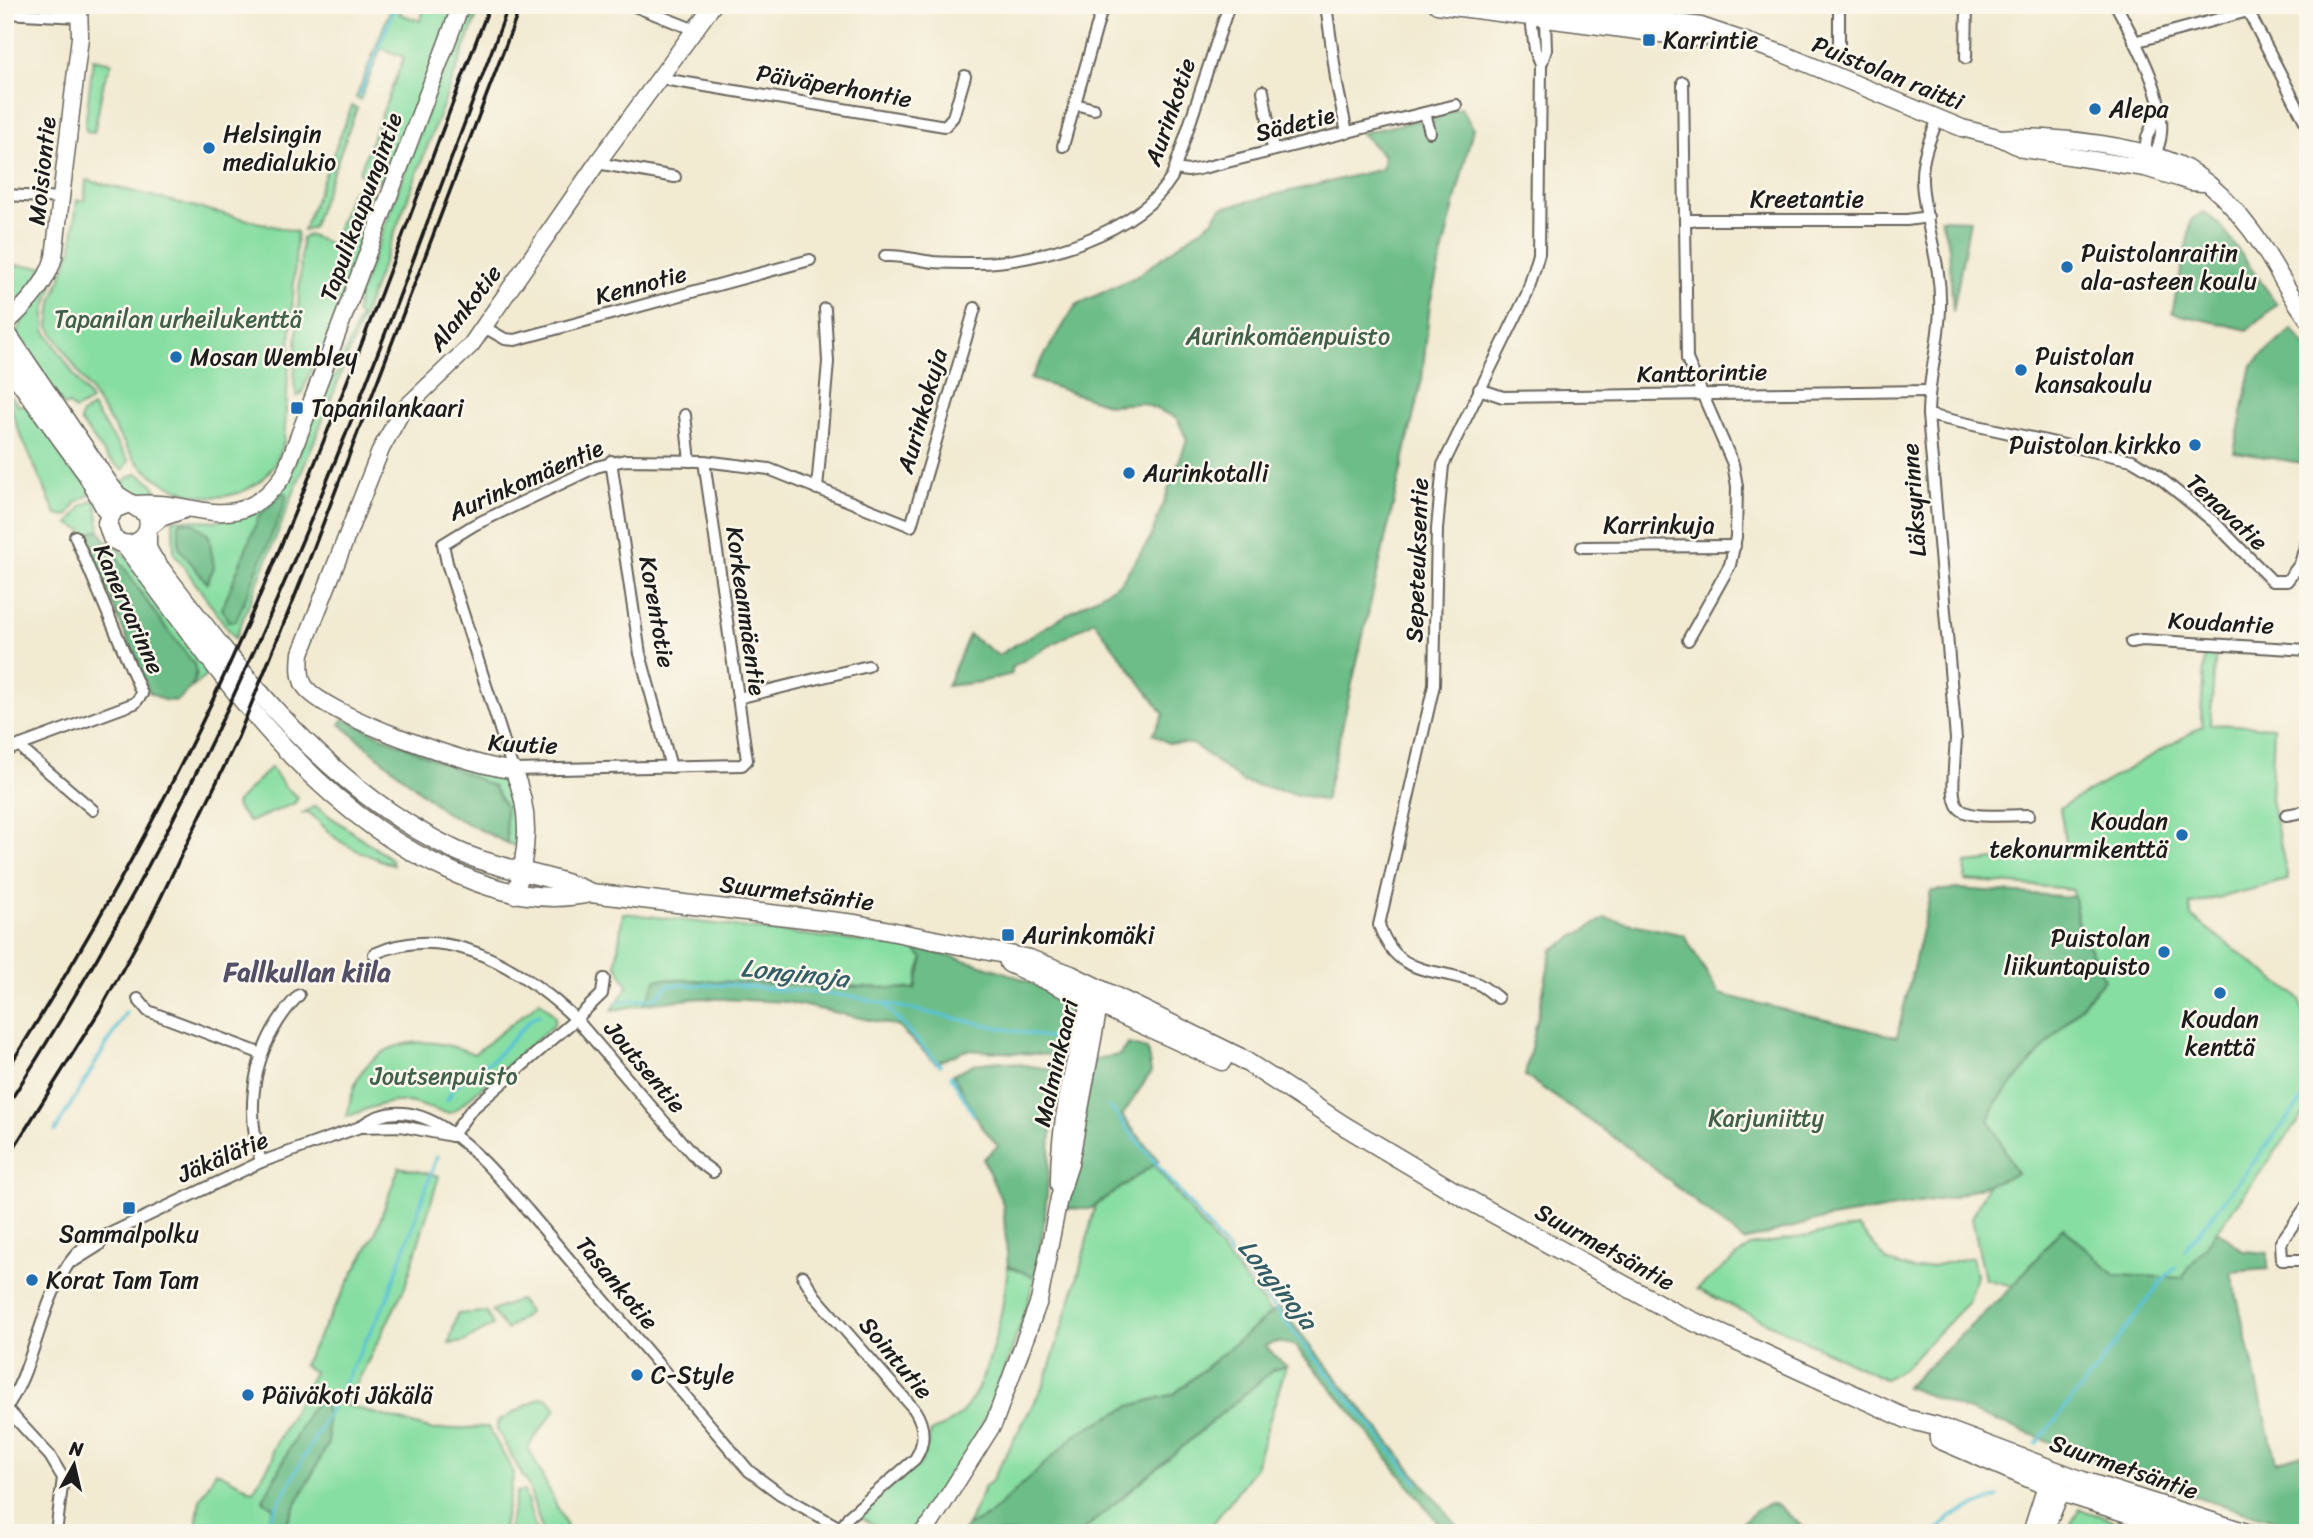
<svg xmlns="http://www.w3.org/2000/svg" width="2313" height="1538" viewBox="0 0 2313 1538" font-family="Sriracha,sans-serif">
  <rect width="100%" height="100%" fill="#fbf7ec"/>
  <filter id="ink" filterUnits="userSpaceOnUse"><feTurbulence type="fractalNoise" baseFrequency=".0143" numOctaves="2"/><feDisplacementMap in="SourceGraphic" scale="14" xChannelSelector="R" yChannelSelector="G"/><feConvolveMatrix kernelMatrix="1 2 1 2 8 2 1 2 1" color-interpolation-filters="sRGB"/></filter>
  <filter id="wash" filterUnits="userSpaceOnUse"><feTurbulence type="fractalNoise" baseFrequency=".00686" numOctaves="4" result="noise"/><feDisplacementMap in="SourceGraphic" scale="28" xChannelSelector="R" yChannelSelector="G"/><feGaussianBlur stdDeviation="1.57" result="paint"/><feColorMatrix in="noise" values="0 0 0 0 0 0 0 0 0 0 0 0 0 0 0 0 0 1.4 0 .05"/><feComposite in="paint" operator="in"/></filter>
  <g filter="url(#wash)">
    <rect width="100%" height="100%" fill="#f2ead1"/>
    <g fill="#87dea2" stroke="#527d5f" stroke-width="2" fill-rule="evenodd">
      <polygon points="392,5 402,5 400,14 420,21 426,5 455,5 391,174 375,182 359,173 404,57 381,48 360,100 356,98"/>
      <path d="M 467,5 L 481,5 L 341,374 L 235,639 L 174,553 L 173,519 L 218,521 L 251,513 L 290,476 L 330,377 L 335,377 L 360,316 L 356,314 L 359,295 ZM 287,495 L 236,620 L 229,621 L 222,609 Z"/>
      <polygon points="93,59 112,63 104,81 94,133 87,132 85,127"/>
      <polygon points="352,106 357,108 312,228 303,231"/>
      <path d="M 86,180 L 297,232 L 284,442 C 262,517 176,508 133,457 L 49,327 L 52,302 L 72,248 L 77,200 L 85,200 Z"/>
      <polygon points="362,188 374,195 378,208 318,363 314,363 301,395 297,396 294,384 302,238 309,235 332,244 352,191"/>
      <polygon points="12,265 45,267 25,295 5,307 5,269"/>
      <polygon points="57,272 45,310 45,330 91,401 75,410 68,404 64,406 16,335 22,321"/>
      <polygon points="5,389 19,406 24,404 66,453 93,492 76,503 68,516 56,514 18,429"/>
      <polygon points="92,407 129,461 123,470 108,458 80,421 82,414"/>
      <polygon points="137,473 153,484 158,496 140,499 115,486"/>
      <polygon points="96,499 100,531 85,536 82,530 69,524 82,506"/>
      <polygon points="105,540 122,552 211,671 192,688 197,674"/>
      <polygon points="2205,651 2216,651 2210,724 2274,727 2271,799 2288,880 2190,905 2191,916 2300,999 2305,1024 2308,1024 2308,1108 2182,1278 2114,1275 2063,1227 2013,1286 1985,1279 1972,1218 1988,1184 2017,1174 1989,1120 1997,1101 2104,979 2078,924 2072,889 1965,880 1966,863 2067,853 2060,808 2203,726 2201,717"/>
      <polygon points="400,742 476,771 508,778 516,794 521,848 507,843 505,806"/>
      <polygon points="271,767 285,787 298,797 295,803 249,822 237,808 236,803"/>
      <path d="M 315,806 L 391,859 L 393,865 C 374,857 353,851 337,839 C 326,831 319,820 308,812 L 301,814 Z"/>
      <polygon points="623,913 913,948 923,958 915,989 658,979 645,1004 612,1010 628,986 616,964"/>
      <path d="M 540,1001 L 555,1016 L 554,1025 L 453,1112 C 442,1116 419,1102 405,1102 C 386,1100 365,1110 346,1117 C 350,1103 354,1081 363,1070 C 392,1034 437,1038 474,1054 Z"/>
      <polygon points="1153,1164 1271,1313 1174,1394 1130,1406 988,1516 967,1526 985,1486 991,1482 1045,1382 1079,1273 1095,1206"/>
      <polygon points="399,1167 439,1176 405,1287 346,1405 433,1430 488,1427 514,1473 502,1533 281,1533 328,1444 277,1533 195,1533 200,1500 216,1471 253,1491 273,1458 272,1451 314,1372 303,1365 375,1234"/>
      <polygon points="1858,1227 1888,1262 1915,1270 1972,1257 1976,1275 1968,1302 1904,1368 1885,1379 1697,1289 1750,1246"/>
      <path d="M 1008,1266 L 1035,1277 L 1032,1288 C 1006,1374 974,1464 915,1533 L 890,1533 L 859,1517 L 862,1510 L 921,1463 L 931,1432 C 938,1428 948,1425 955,1419 C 989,1392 1004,1307 1008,1266 Z"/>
      <polygon points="519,1300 529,1312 506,1330 492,1311"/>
      <polygon points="486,1312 493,1325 463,1342 449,1344 457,1314"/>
      <polygon points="1286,1366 1255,1468 1206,1533 1080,1533 1273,1370"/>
      <polygon points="542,1397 548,1398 556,1409 528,1447 570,1533 543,1533 528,1485 497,1430 498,1421"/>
      <polygon points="524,1491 537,1533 507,1533 517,1492"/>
      <polygon points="2079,1509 2155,1533 2066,1533"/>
    </g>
    <g fill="#6dbd88" stroke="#446c52" stroke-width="2">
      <polygon points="1461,108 1473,128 1430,303 1422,379 1325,801 1243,782 1193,744 1168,743 1153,734 1164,714 1094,621 1012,667 1012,674 981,682 947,686 969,635 998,655 1120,583 1150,539 1187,440 1177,418 1142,403 1110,405 1030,379 1076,305 1137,276 1213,220 1220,208 1382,169 1384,156 1361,133 1415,121 1422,122 1426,135 1436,114"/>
      <polygon points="2204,212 2221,226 2277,304 2248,330 2172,313 2192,219"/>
      <polygon points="1941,219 1970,220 1953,312 1949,247"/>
      <polygon points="2292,329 2308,349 2308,464 2234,452 2252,365"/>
      <polygon points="283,492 287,495 283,508 236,621 228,621 222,609 259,516"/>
      <polygon points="182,521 195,524 209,536 214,567 207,583 179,548 179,524"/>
      <path d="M 95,531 L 100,531 L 153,611 L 194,664 C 199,681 190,691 176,701 L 163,700 L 149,692 L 105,586 L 81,547 L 85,536 Z"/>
      <polygon points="344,719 493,786 505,806 507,843 446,813 340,724"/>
      <polygon points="1959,889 2074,897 2078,924 2104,980 1997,1101 1989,1120 2017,1174 1949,1198 1819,1220 1744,1241 1625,1145 1525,1076 1552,950 1605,918 1684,935 1719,994 1897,1037 1931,891"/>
      <path d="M 913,948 C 941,953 1066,982 1068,1014 C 1069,1026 1058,1044 1053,1055 L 966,1050 L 936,1063 L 897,1026 L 787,1002 L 700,998 L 645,1004 L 657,979 L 915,989 L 923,958 Z"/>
      <polygon points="1128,1044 1147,1049 1151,1072 1122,1116 1159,1161 1090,1209 1065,1208 1095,1059 1119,1055"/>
      <path d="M 1000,1061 L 1056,1070 C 1049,1139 1050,1209 1035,1277 L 1008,1266 L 1003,1204 L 983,1159 L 998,1146 L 982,1127 L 953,1074 L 974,1064 Z"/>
      <polygon points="2063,1227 2114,1275 2182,1278 2217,1230 2243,1251 2268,1253 2268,1269 2231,1272 2276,1462 2308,1452 2308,1530 2201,1499 1906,1387 2013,1286"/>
      <polygon points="1279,1307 1463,1533 1446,1533 1349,1409 1294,1345 1276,1342 1265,1346 1286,1366 1273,1370 1080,1533 963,1533 967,1526 988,1516 1079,1432 1130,1406 1174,1394"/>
      <polygon points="322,1394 327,1414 328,1444 281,1533 262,1533 274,1508 263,1500 307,1415"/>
      <polygon points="1770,1503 1779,1506 1809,1533 1731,1533 1759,1508"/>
    </g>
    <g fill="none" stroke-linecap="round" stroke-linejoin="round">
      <g stroke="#59c2d5" stroke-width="3.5">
        <polyline points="360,94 396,5"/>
        <polyline points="619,1002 656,998 668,985 733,985 849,996 1054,1039"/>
        <polyline points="885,1005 940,1065"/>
        <polyline points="951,1076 974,1115"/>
        <polyline points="447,1100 455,1086 495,1058 532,1018 539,1015"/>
        <polyline points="1110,1107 1418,1484"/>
        <polyline points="55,1131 126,1012"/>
        <polyline points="2185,1250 2307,1094"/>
        <polyline points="342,1387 387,1299 437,1157"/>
        <polyline points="2036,1444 2096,1370 2160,1283 2175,1267"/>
        <polyline points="262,1533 333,1405"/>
        <polyline points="1937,1533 1949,1517 1998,1497"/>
      </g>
    </g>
  </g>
  <g filter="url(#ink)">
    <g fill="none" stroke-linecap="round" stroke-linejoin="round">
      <g stroke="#67645b" stroke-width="14">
        <g id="street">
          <polyline points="632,5 695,30"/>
          <polyline points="1326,5 1337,85 1347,133"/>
          <polyline points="1839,5 1839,44"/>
          <path d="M 2116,5 C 2136,43 2182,120 2151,160"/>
          <polyline points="2248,11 2308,127"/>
          <polyline points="5,13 79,17"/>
          <polyline points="1531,18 1535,50 1541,65"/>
          <polyline points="2134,42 2270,5"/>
          <polyline points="1966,58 1967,5"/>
          <polyline points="662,76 669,80 945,126 953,117 965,76"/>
          <polyline points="1683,82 1687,359 1733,464 1737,486 1736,537 1730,565 1688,640"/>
          <polyline points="1263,91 1273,150"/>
          <polyline points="1075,104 1094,109"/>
          <polyline points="1425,113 1430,132"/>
          <path d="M 1938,119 C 1930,138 1921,159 1922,181 C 1924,224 1942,263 1940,308 C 1939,345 1928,379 1928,415 L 1956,739 C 1950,821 1947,817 2029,815"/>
          <polyline points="1063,146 1103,5"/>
          <polyline points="2144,158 2147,137 2158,112"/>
          <polyline points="597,163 675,177"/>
          <polyline points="1175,169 1188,171 1203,168 1456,105"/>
          <polyline points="5,195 63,198"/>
          <polyline points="1686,220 1907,220 1928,217"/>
          <path d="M 885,256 C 902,255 916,260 933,262 C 947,263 962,263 976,263 C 1039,263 1137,233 1172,177 L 1229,5"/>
          <polyline points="484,327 505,339 515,340 810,260"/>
          <polyline points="1479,389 1503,397 1928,391"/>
          <polyline points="685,415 690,461"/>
          <polyline points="1928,415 2132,460 2154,473 2214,522 2272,581 2287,581 2300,564 2308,535"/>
          <polyline points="611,461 640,654 671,767"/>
          <polyline points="704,461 747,760 742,765 513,770 447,563 443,544 474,525 596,467 625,460 704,461 769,469 911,526 975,308"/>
          <polyline points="817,489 828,362 825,309"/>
          <polyline points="1582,547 1735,546"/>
          <polyline points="2131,642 2142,640 2308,650"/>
          <polyline points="738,698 868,666"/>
          <polyline points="21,745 25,752 93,810"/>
          <polyline points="5,751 135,703 142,694 75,536"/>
          <polyline points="2286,815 2308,811"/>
          <path d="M 374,954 C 448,920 523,970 576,1019 L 602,994 L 604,979"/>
          <path d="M 1498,998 C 1491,993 1484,986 1476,983 C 1433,966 1398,979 1379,925 L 1434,685 L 1437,529 L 1443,465 L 1527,294 L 1539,253 L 1541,65 L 1546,50 L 1545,20"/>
          <polyline points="138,999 148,1011 262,1054"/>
          <path d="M 360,1127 C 423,1078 491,1169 529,1212 L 749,1471 L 780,1494 L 849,1533"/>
          <polyline points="452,1136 471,1110 576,1019 698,1161 713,1172"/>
          <path d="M 261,1162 C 243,1102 255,1041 299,995"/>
          <polyline points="2308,1204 2281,1242 2282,1260 2308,1260"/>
          <polyline points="74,1261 98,1246 107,1235"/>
          <path d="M 803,1276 L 815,1296 L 914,1409 C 925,1426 926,1442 915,1459 L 848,1517 L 841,1529"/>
          <polyline points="6,1408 50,1456 63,1478 56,1533"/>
          <path d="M 5,1409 C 42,1362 44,1251 107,1235 L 261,1162 L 360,1127 L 401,1126 L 452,1136"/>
        </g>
      </g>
      <g stroke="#67645b" stroke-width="19">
        <g id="secondary">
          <polyline points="1437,5 1684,37 1700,38 1719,34"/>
          <polyline points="1541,5 1701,26 1781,53 1962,128 2001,138 2023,149 2145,168 2191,182 2202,183"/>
          <path d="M 2001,138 C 2047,134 2156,146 2194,173 C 2213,186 2233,206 2247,225 C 2271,254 2285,290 2308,319"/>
          <path d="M 5,324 C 26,306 47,284 54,257 L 80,37 L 79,5"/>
          <path d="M 135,504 C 195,498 236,541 284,475 L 461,5"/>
          <polyline points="150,527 161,518 184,510"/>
          <path d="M 515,895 C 528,852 532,812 513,770 C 477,768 321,715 304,685 C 299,676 300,664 301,653 L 381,449 L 402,411 L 471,345 L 597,163 L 713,5"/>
          <path d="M 1059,1185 C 1058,1123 1075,1060 1090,1000 L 1097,993"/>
          <polyline points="922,1533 931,1523 994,1423 1039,1301 1059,1198 1070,1164 1101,995"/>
          <polyline points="2031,1533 2046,1486 2054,1477"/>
          <polyline points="2044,1533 2061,1492 2059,1482"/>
        </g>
      </g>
      <g stroke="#67645b" stroke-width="21">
        <g id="primary">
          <path d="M 5,331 L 110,486 L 117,495 L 147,514 C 155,537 132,554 112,538 L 107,523 L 114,509 L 129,503"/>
          <polyline points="5,361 87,474 109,515"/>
          <path d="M 147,535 L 147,548 L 153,559 C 238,670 325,788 455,850 C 500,871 549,873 591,893"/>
          <path d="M 125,545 C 219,669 308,811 457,874 C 500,893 544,903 591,893 L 855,924 L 1029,959 L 1071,975 L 1239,1057 L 1343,1125 L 1467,1199 L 1675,1313 L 1907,1419 L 1936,1426 L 2083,1481 L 2247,1533"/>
          <polyline points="1009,963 1222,1061"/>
          <polyline points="1939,1439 2061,1492 2191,1533"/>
        </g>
      </g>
      <use href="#street" stroke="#fff" stroke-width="10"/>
      <use href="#secondary" stroke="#fff" stroke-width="16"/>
      <use href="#primary" stroke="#fff" stroke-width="18"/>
      <g stroke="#1c1c1c" stroke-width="3.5">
        <path d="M 5,1073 C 96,930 178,782 246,627 C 336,423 410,213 490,5"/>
        <path d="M 5,1109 C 101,960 186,804 258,642 C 352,434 428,218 509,5"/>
        <polyline points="5,1162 100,1010 150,920 236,742 303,576 521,5"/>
      </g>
    </g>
  </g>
  <g fill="#1f6fb2" stroke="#fbf7ec" stroke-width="2.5">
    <rect x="1642" y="33" width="14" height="14" rx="3.5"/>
    <circle cx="2095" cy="109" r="7"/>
    <circle cx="209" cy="148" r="7"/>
    <circle cx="2067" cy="267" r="7"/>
    <circle cx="176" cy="357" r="7"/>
    <circle cx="2021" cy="370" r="7"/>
    <rect x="290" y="401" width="14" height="14" rx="3.5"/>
    <circle cx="2195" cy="445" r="7"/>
    <circle cx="1129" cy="473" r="7"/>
    <circle cx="2182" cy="835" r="7"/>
    <rect x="1001" y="928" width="14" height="14" rx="3.5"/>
    <circle cx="2164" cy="952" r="7"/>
    <circle cx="2220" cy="993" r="7"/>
    <rect x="122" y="1201" width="14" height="14" rx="3.5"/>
    <circle cx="32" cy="1280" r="7"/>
    <circle cx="637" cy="1375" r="7"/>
    <circle cx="248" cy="1395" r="7"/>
  </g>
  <g text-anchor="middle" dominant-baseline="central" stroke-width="5" stroke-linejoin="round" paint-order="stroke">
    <g font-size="24" fill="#1c1c1c" stroke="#fbf7ec" text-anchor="start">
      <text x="1663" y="40">Karrintie</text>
      <text x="2109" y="109">Alepa</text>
      <text x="223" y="134">Helsingin<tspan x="223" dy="28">medialukio</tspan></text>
      <text x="2081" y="253">Puistolanraitin<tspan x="2081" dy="28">ala-asteen koulu</tspan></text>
      <text x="2035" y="356">Puistolan<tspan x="2035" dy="28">kansakoulu</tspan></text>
      <text x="190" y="357">Mosan Wembley</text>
      <text x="311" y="408">Tapanilankaari</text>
      <text x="2181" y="445" text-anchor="end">Puistolan kirkko</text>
      <text x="1143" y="473">Aurinkotalli</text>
      <text x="2168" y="821" text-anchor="end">Koudan<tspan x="2168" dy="28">tekonurmikenttä</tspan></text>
      <text x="1022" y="935">Aurinkomäki</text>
      <text x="2150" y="938" text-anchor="end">Puistolan<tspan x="2150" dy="28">liikuntapuisto</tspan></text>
      <text x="2220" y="1019" text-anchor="middle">Koudan<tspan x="2220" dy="28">kenttä</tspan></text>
      <text x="129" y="1234" text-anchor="middle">Sammalpolku</text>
      <text x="46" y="1280">Korat Tam Tam</text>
      <text x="651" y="1375">C-Style</text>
      <text x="262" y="1395">Päiväkoti Jäkälä</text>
    </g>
    <g font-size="24" fill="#1c1c1c" stroke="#fbf7ec">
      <text transform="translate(1888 73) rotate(22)">Puistolan raitti</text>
      <text transform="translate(834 86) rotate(10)">Päiväperhontie</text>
      <text transform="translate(1170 112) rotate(-71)">Aurinkotie</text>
      <text transform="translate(1295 124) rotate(-14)">Sädetie</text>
      <text transform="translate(42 171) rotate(-84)">Moisiontie</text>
      <text x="1807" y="199">Kreetantie</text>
      <text transform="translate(361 207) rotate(-70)">Tapulikaupungintie</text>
      <text transform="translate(641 285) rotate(-15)">Kennotie</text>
      <text transform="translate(465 308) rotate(-52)">Alankotie</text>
      <text transform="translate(1702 373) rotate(-1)">Kanttorintie</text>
      <text transform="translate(922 411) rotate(-74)">Aurinkokuja</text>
      <text transform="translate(526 480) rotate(-24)">Aurinkomäentie</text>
      <text transform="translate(1914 500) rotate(-94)">Läksyrinne</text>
      <text transform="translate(2227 512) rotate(43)">Tenavatie</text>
      <text x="1659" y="525">Karrinkuja</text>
      <text transform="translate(1417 560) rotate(-88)">Sepeteuksentie</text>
      <text transform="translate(129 609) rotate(66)">Kanervarinne</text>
      <text transform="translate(746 611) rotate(82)">Korkeanmäentie</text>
      <text transform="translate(657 612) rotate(80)">Korentotie</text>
      <text transform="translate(2221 623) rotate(3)">Koudantie</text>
      <text transform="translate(523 744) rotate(3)">Kuutie</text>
      <text transform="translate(797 893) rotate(7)">Suurmetsäntie</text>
      <text transform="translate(1056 1063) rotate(-77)">Malminkaari</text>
      <text transform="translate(645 1067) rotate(50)">Joutsentie</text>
      <text transform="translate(223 1157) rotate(-23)">Jäkälätie</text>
      <text transform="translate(1605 1247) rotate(29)">Suurmetsäntie</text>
      <text transform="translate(617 1283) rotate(50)">Tasankotie</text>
      <text transform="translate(896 1358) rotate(50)">Sointutie</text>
      <text transform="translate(2124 1467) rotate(19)">Suurmetsäntie</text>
    </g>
    <g font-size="24" fill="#41604b" stroke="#fbf7ec">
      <text x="178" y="319">Tapanilan urheilukenttä</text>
      <text x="1288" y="336">Aurinkomäenpuisto</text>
      <text x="444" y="1076">Joutsenpuisto</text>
      <text x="1766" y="1118">Karjuniitty</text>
    </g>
    <g font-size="26" font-weight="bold" fill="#524f67" stroke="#fbf7ec">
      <text x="307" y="972">Fallkullan kiila</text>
    </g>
    <g font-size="26" font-style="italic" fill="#345e66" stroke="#fbf7ec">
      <text transform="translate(795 973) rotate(6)">Longinoja</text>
      <text transform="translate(1278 1284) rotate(51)">Longinoja</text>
    </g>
  </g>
  <rect width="2313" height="1538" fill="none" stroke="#fbf7ec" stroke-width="28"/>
  <g transform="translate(74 1465) rotate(8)" stroke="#fbf7ec" stroke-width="5" paint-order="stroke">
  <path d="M0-5L12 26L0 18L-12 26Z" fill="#1c1c1c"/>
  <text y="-10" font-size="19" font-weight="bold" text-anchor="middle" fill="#1c1c1c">N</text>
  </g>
</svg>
